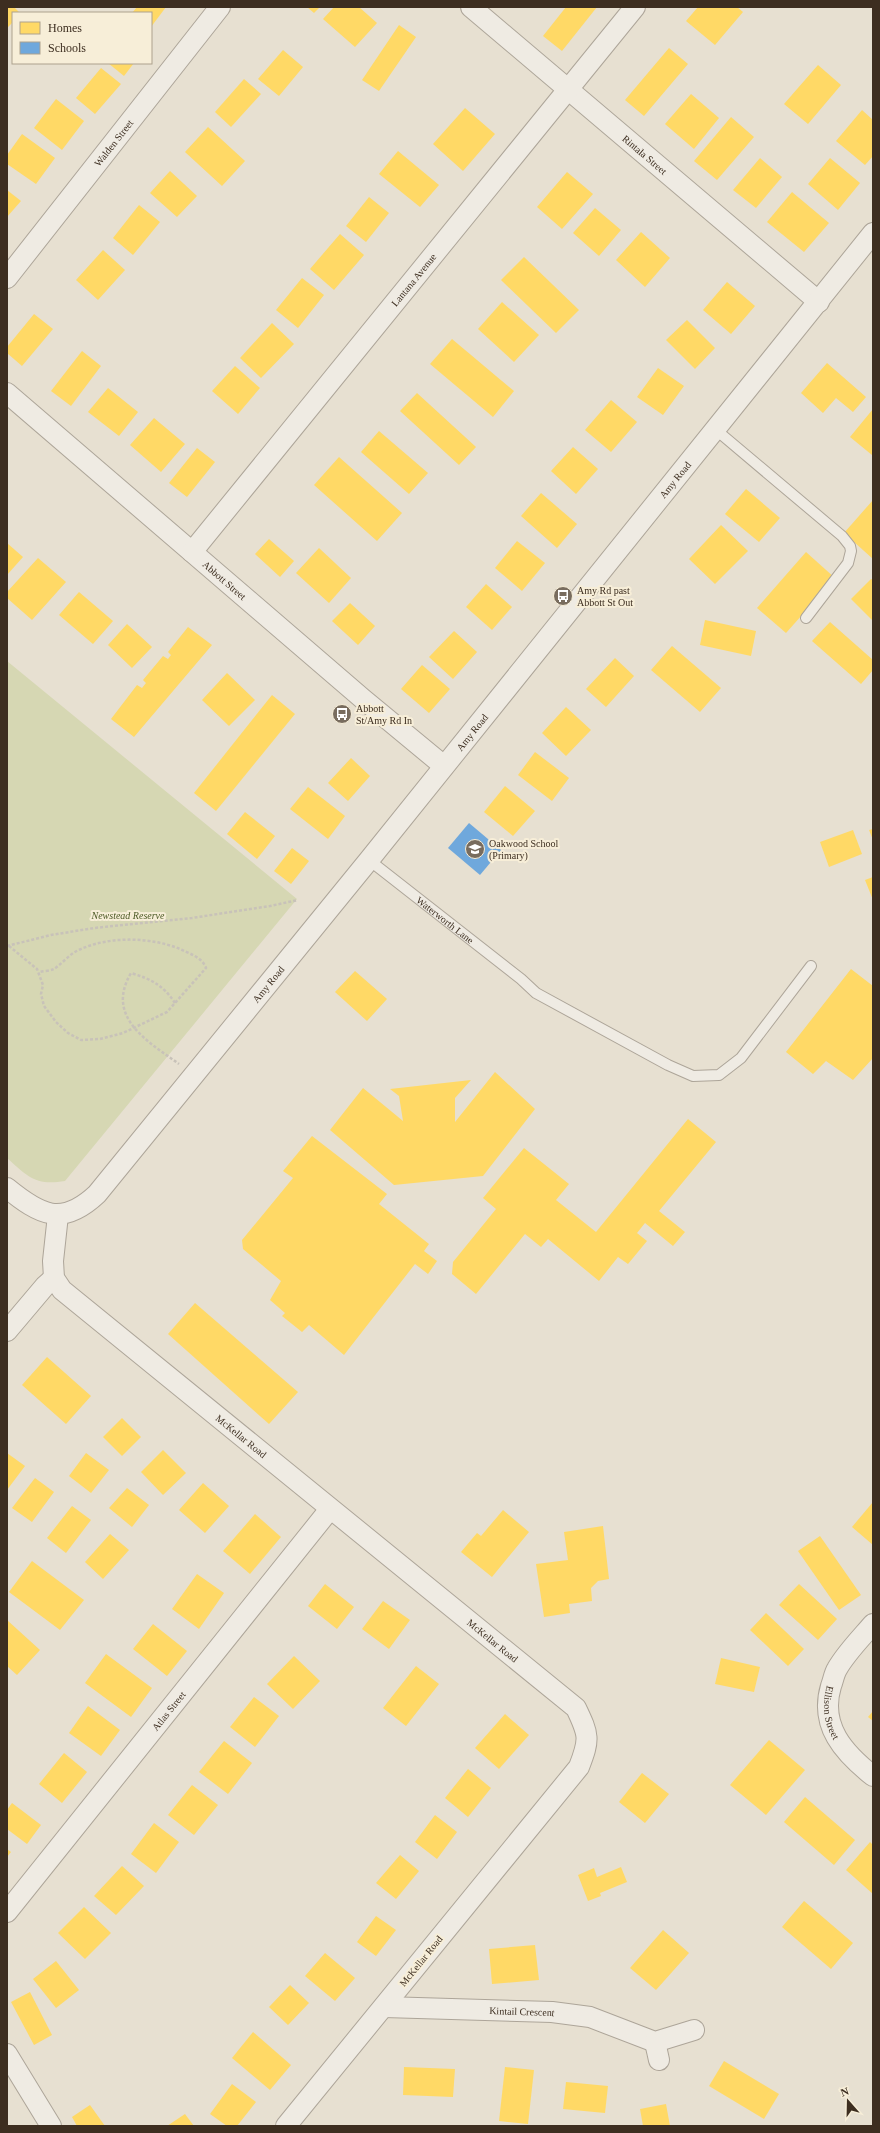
<svg xmlns="http://www.w3.org/2000/svg" width="880" height="2133" viewBox="0 0 880 2133" font-family="'Times New Roman',serif">
  <rect width="100%" height="100%" fill="#e7e0d1"/>
  <path fill="#d6d7b3" d="M 7,661 L 297,899 L 65,1181 C 36,1186 28,1177 7,1158 Z"/>
  <g fill="#ffd966">
    <polygon points="7,7 14,7 20,13 13,13 13,22 7,28"/>
    <polygon points="137,7 166,7 151,27 151,13 132,13"/>
    <polygon points="307,7 320,7 314,13"/>
    <polygon points="334,7 359,7 377,23 355,47 323,19"/>
    <polygon points="566,7 597,7 562,51 543,36"/>
    <polygon points="698,7 737,7 743,12 715,45 686,21"/>
    <polygon points="399,25 416,37 379,91 362,80"/>
    <polygon points="669,48 688,64 644,116 625,100"/>
    <polygon points="283,50 303,67 279,96 258,79"/>
    <polygon points="108,63 134,63 124,76"/>
    <polygon points="818,65 841,85 808,124 784,104"/>
    <polygon points="101,68 121,84 95,114 76,98"/>
    <polygon points="244,79 261,94 231,127 215,112"/>
    <polygon points="691,94 719,118 694,149 665,124"/>
    <polygon points="56,99 84,121 62,150 34,128"/>
    <polygon points="465,108 495,134 463,171 433,144"/>
    <polygon points="862,110 873,120 873,156 865,165 836,141"/>
    <polygon points="731,117 754,137 717,180 694,161"/>
    <polygon points="208,127 245,161 222,186 185,152"/>
    <polygon points="22,134 55,158 36,184 7,164 7,155"/>
    <polygon points="398,151 439,185 420,207 379,174"/>
    <polygon points="760,158 782,177 756,208 733,190"/>
    <polygon points="830,158 860,183 838,210 808,184"/>
    <polygon points="170,171 197,196 177,217 150,193"/>
    <polygon points="567,172 593,194 562,229 537,207"/>
    <polygon points="7,190 21,201 7,217"/>
    <polygon points="792,192 829,223 804,252 767,222"/>
    <polygon points="369,197 389,213 366,242 346,226"/>
    <polygon points="139,205 160,222 133,255 113,238"/>
    <polygon points="595,208 621,230 599,256 573,233"/>
    <polygon points="641,232 670,258 645,287 616,260"/>
    <polygon points="340,234 364,255 334,290 310,269"/>
    <polygon points="103,250 125,270 98,300 76,280"/>
    <polygon points="524,257 579,310 556,333 501,280"/>
    <polygon points="302,278 324,295 298,328 276,310"/>
    <polygon points="727,282 755,306 731,334 703,310"/>
    <polygon points="502,302 539,335 514,362 478,329"/>
    <polygon points="34,314 53,329 22,366 7,353 7,347"/>
    <polygon points="687,320 715,348 695,369 666,340"/>
    <polygon points="272,323 294,344 261,378 240,358"/>
    <polygon points="452,339 514,391 493,417 430,364"/>
    <polygon points="82,351 101,366 71,406 51,391"/>
    <polygon points="827,363 866,397 853,412 836,398 823,413 801,393"/>
    <polygon points="235,366 260,388 238,414 212,391"/>
    <polygon points="658,368 684,386 663,415 637,397"/>
    <polygon points="108,388 138,412 119,436 88,412"/>
    <polygon points="417,393 476,447 459,465 400,411"/>
    <polygon points="611,400 637,422 611,452 585,430"/>
    <polygon points="873,409 873,454 872,455 850,437"/>
    <polygon points="154,418 185,444 161,472 130,445"/>
    <polygon points="379,431 428,473 409,494 361,452"/>
    <polygon points="573,447 598,469 576,494 551,471"/>
    <polygon points="197,448 215,462 187,497 169,483"/>
    <polygon points="339,457 402,513 377,541 314,485"/>
    <polygon points="746,489 780,518 759,542 725,514"/>
    <polygon points="541,493 577,524 557,548 521,516"/>
    <polygon points="873,500 873,559 844,533"/>
    <polygon points="721,525 748,551 715,584 689,559"/>
    <polygon points="269,539 294,561 280,577 255,554"/>
    <polygon points="517,541 545,563 522,591 495,568"/>
    <polygon points="7,543 23,557 7,575"/>
    <polygon points="319,548 351,578 329,603 296,573"/>
    <polygon points="806,552 835,578 786,633 757,608"/>
    <polygon points="38,558 66,582 32,620 7,598 7,592"/>
    <polygon points="871,579 873,580 873,621 851,599"/>
    <polygon points="486,584 512,607 492,630 466,607"/>
    <polygon points="79,592 113,621 93,644 59,615"/>
    <polygon points="350,603 375,626 358,645 332,621"/>
    <polygon points="705,620 756,631 751,656 700,645"/>
    <polygon points="830,622 873,660 873,670 861,684 812,641"/>
    <polygon points="127,624 152,647 132,668 108,645"/>
    <polygon points="188,627 212,645 134,737 111,719 137,685 142,688 146,683 143,680 163,656 168,659 171,655 168,652"/>
    <polygon points="454,631 477,652 453,679 429,657"/>
    <polygon points="672,646 721,688 700,712 651,670"/>
    <polygon points="615,658 634,676 606,707 586,689"/>
    <polygon points="422,665 450,689 429,713 401,689"/>
    <polygon points="227,673 255,700 229,726 202,700"/>
    <polygon points="272,695 295,714 216,811 194,793"/>
    <polygon points="566,707 591,730 566,756 542,733"/>
    <polygon points="535,752 569,778 552,801 518,775"/>
    <polygon points="351,758 370,776 348,801 328,783"/>
    <polygon points="505,786 535,811 513,836 484,812"/>
    <polygon points="308,787 345,816 328,839 290,809"/>
    <polygon points="245,812 275,836 257,859 227,834"/>
    <polygon points="873,829 873,840 869,830"/>
    <polygon points="853,830 862,854 829,867 820,842"/>
    <polygon points="292,848 309,861 291,884 274,871"/>
    <polygon points="873,877 873,900 865,880"/>
    <polygon points="851,969 873,986 873,1058 853,1080 826,1061 813,1074 786,1052"/>
    <polygon points="355,971 387,999 367,1021 335,992"/>
    <polygon points="495,1072 535,1109 483,1176 394,1185 330,1130 363,1088 403,1121 399,1096 390,1089 471,1080 455,1098 455,1122"/>
    <polygon points="688,1119 716,1142 659,1211 685,1232 673,1246 645,1223 637,1233 647,1241 628,1264 618,1257 599,1281 548,1239 541,1247 525,1234 476,1294 452,1274 453,1262 496,1209 483,1198 524,1148 569,1184 556,1200 596,1232"/>
    <polygon points="312,1136 387,1194 379,1204 429,1244 424,1251 437,1261 428,1274 415,1264 344,1355 309,1325 302,1332 282,1316 285,1313 270,1300 281,1281 243,1249 242,1240 293,1178 283,1171"/>
    <polygon points="195,1303 298,1392 269,1424 168,1334"/>
    <polygon points="47,1357 91,1396 66,1424 22,1385"/>
    <polygon points="122,1418 141,1437 122,1456 103,1437"/>
    <polygon points="163,1450 186,1473 163,1495 141,1472"/>
    <polygon points="7,1453 25,1466 7,1490"/>
    <polygon points="86,1453 109,1470 91,1493 69,1476"/>
    <polygon points="35,1478 54,1492 32,1522 12,1508"/>
    <polygon points="203,1483 229,1506 205,1533 179,1510"/>
    <polygon points="127,1488 149,1505 132,1527 109,1508"/>
    <polygon points="873,1502 873,1545 852,1527"/>
    <polygon points="72,1506 91,1520 66,1553 47,1538"/>
    <polygon points="503,1510 529,1532 492,1577 461,1552 477,1533 481,1536"/>
    <polygon points="255,1514 281,1537 250,1574 223,1551"/>
    <polygon points="603,1526 609,1579 598,1581 591,1588 592,1601 569,1604 570,1613 544,1617 536,1564 568,1560 564,1532"/>
    <polygon points="110,1534 129,1550 103,1579 85,1562"/>
    <polygon points="820,1536 861,1595 839,1610 798,1551"/>
    <polygon points="32,1561 84,1600 60,1630 9,1592"/>
    <polygon points="197,1574 224,1593 199,1629 172,1609"/>
    <polygon points="325,1584 354,1607 337,1629 308,1606"/>
    <polygon points="799,1584 837,1619 818,1640 779,1605"/>
    <polygon points="383,1601 410,1620 389,1649 362,1629"/>
    <polygon points="766,1613 804,1649 788,1666 750,1630"/>
    <polygon points="7,1620 40,1650 17,1675 7,1666"/>
    <polygon points="153,1624 187,1651 167,1676 133,1649"/>
    <polygon points="106,1654 152,1688 131,1717 85,1683"/>
    <polygon points="294,1656 320,1681 293,1709 267,1684"/>
    <polygon points="721,1658 760,1667 754,1692 715,1684"/>
    <polygon points="416,1666 439,1684 406,1726 383,1708"/>
    <polygon points="254,1697 279,1716 255,1747 230,1727"/>
    <polygon points="88,1706 120,1730 101,1756 69,1733"/>
    <polygon points="873,1711 873,1721 868,1717"/>
    <polygon points="505,1714 529,1735 499,1769 475,1748"/>
    <polygon points="769,1740 805,1770 766,1815 730,1785"/>
    <polygon points="224,1741 252,1763 228,1794 199,1772"/>
    <polygon points="64,1753 87,1772 62,1803 39,1784"/>
    <polygon points="468,1769 491,1788 468,1817 445,1798"/>
    <polygon points="642,1773 669,1794 645,1823 619,1802"/>
    <polygon points="192,1785 218,1805 194,1835 168,1815"/>
    <polygon points="805,1797 855,1840 834,1865 784,1822"/>
    <polygon points="12,1803 41,1825 27,1844 7,1829 7,1810"/>
    <polygon points="435,1815 457,1832 437,1859 415,1842"/>
    <polygon points="154,1823 179,1842 156,1873 131,1854"/>
    <polygon points="870,1842 873,1845 873,1894 846,1870"/>
    <polygon points="7,1849 11,1852 7,1857"/>
    <polygon points="400,1855 419,1871 396,1899 376,1883"/>
    <polygon points="122,1866 144,1886 116,1915 94,1896"/>
    <polygon points="621,1867 627,1882 600,1893 601,1896 588,1901 578,1875 594,1868 597,1877"/>
    <polygon points="804,1901 853,1943 831,1969 782,1927"/>
    <polygon points="84,1907 111,1933 85,1959 58,1933"/>
    <polygon points="376,1916 396,1930 376,1956 357,1942"/>
    <polygon points="663,1930 689,1953 656,1990 630,1968"/>
    <polygon points="535,1945 539,1980 492,1984 489,1949"/>
    <polygon points="325,1953 355,1978 335,2001 305,1976"/>
    <polygon points="56,1961 79,1990 56,2008 33,1979"/>
    <polygon points="290,1985 309,2003 288,2025 269,2007"/>
    <polygon points="30,1992 52,2035 34,2045 11,2002"/>
    <polygon points="253,2032 291,2065 270,2090 232,2058"/>
    <polygon points="724,2061 779,2094 764,2119 709,2086"/>
    <polygon points="404,2067 455,2069 453,2097 403,2095"/>
    <polygon points="505,2067 534,2070 528,2124 499,2121"/>
    <polygon points="566,2082 608,2086 605,2113 563,2109"/>
    <polygon points="232,2084 256,2102 237,2126 227,2126 210,2114"/>
    <polygon points="666,2104 670,2126 643,2126 640,2109"/>
    <polygon points="90,2105 105,2126 77,2126 72,2117"/>
    <polygon points="185,2114 194,2126 167,2126"/>
  </g>
  <polygon fill="#6fa8dc" points="469,823 501,850 480,875 448,848"/>
  <g fill="none" stroke-linecap="round" stroke-linejoin="round">
    <g stroke="#ada599" stroke-width="12">
      <g id="lane">
        <polyline points="715,429 842,536 850,546 851,551 848,563 806,618"/>
        <path id="s1" d="M 369,860 L 521,979 L 536,993 L 668,1065 L 693,1076 L 719,1075 L 741,1058 L 811,966"/>
      </g>
    </g>
    <g stroke="#ada599" stroke-width="22">
      <g id="street">
        <path id="s2" d="M 471,7 L 819,302"/>
        <path id="s3" d="M 7,278 L 220,7"/>
        <path id="s4" d="M 7,393 L 363,699 L 444,766"/>
        <path id="s5" d="M 192,552 L 635,7"/>
        <path id="s6" d="M 7,1188 C 40,1215 62,1227 97,1194 L 369,860 L 873,233"/>
        <path id="s7" d="M 58,1215 L 53,1261 L 54,1278 L 62,1290 L 576,1708 C 589,1735 590,1739 579,1767 L 286,2126"/>
        <polyline points="7,1331 45,1286 54,1278"/>
        <path id="s8" d="M 873,1624 C 861,1638 846,1653 837,1669 C 834,1674 833,1681 831,1686 C 819,1726 844,1753 873,1776"/>
        <path id="s9" d="M 7,1912 L 330,1509"/>
        <path id="s10" d="M 384,2007 L 552,2012 L 590,2017 L 655,2042 L 694,2030"/>
        <polyline points="655,2042 659,2060"/>
        <polyline points="7,2054 51,2126"/>
      </g>
    </g>
    <g stroke="#c8c2b9" stroke-width="2.5" stroke-dasharray="3 2" stroke-linecap="butt">
      <polyline points="7,946 51,935 94,928 192,918 270,906 298,900"/>
      <path d="M 9,946 L 37,969 L 43,985 L 41,994 L 44,1006 L 56,1022 L 68,1033 L 81,1040 L 100,1039 L 123,1033 L 167,1012 L 206,968 C 202,957 190,954 180,949 C 151,937 110,936 81,949 C 70,953 63,963 54,969 C 50,971 43,971 39,972"/>
      <path d="M 175,1003 C 163,985 151,979 131,973 C 105,1017 147,1041 179,1064"/>
    </g>
    <use href="#lane" stroke="#efebe3" stroke-width="10"/>
    <use href="#street" stroke="#efebe3" stroke-width="20"/>
  </g>
  <defs>
    <g id="bus-disc" transform="scale(1)"><circle r="9.5" fill="#786c5e" stroke="#f7eed8"/><path d="M-5-6H5V4H4V6H2V4H-2V6H-4V4H-5ZM-3.5-4V0h7V-4ZM-3.5 1.2v1.5H-2V1.2ZM2 1.2v1.5H3.5V1.2Z" fill="#fff"/></g>
    <g id="school-disc" transform="scale(1)"><circle r="9.5" fill="#786c5e" stroke="#f7eed8"/><path d="M0-5L7-2L0 1L-7-2ZM-4 1L0 2.5L4 1V4Q0 6-4 4Z" fill="#fff"/></g>
  </defs>
  <g fill-rule="evenodd">
    <use href="#bus-disc" x="563" y="596"/>
    <use href="#bus-disc" x="342" y="714"/>
    <use href="#school-disc" x="475" y="849"/>
  </g>
  <g text-anchor="middle" dominant-baseline="central" stroke-width="4" stroke-linejoin="round" paint-order="stroke">
    <g font-size="10" fill="#3d2e20" stroke="#f7eed8">
      <text stroke="none"><textPath href="#s3" startOffset="172">Walden Street</textPath></text>
      <text stroke="none"><textPath href="#s2" startOffset="228">Rintala Street</textPath></text>
      <text stroke="none"><textPath href="#s5" startOffset="351">Lantana Avenue</textPath></text>
      <text stroke="none"><textPath href="#s6" startOffset="1022">Amy Road</textPath></text>
      <text stroke="none"><textPath href="#s4" startOffset="287">Abbott Street</textPath></text>
      <text stroke="none"><textPath href="#s6" startOffset="698">Amy Road</textPath></text>
      <text stroke="none"><textPath href="#s1" startOffset="97">Waterworth Lane</textPath></text>
      <text stroke="none"><textPath href="#s6" startOffset="374">Amy Road</textPath></text>
      <text stroke="none"><textPath href="#s7" startOffset="309">McKellar Road</textPath></text>
      <text stroke="none"><textPath href="#s7" startOffset="633">McKellar Road</textPath></text>
      <text stroke="none"><textPath href="#s9" startOffset="258">Atlas Street</textPath></text>
      <text stroke="none"><textPath href="#s8" startOffset="103">Ellison Street</textPath></text>
      <text transform="translate(421 1961) rotate(-51)">McKellar Road</text>
      <text stroke="none"><textPath href="#s10" startOffset="138">Kintail Crescent</textPath></text>
    </g>
    <g font-size="10" fill="#3d2e20" stroke="#f7eed8" text-anchor="start">
      <text x="577" y="590">Amy Rd past<tspan x="577" dy="12">Abbott St Out</tspan></text>
      <text x="356" y="708">Abbott<tspan x="356" dy="12">St/Amy Rd In</tspan></text>
      <text x="489" y="843">Oakwood School<tspan x="489" dy="12">(Primary)</tspan></text>
    </g>
    <g font-size="10" font-style="italic" fill="#4d5a26" stroke="#f7eed8">
      <text x="128" y="915">Newstead Reserve</text>
    </g>
  </g>
  <rect width="880" height="2133" fill="none" stroke="#3d2e20" stroke-width="16"/>
  <rect x="12" y="12" width="140" height="52" fill="#f7eed8" stroke="#ada18e"/>
  <rect x="20" y="22" width="20" height="12" fill="#ffd966" stroke="#ada18e"/>
  <text x="48" y="32" font-size="12" fill="#3d2e20">Homes</text>
  <rect x="20" y="42" width="20" height="12" fill="#6fa8dc" stroke="#ada18e"/>
  <text x="48" y="52" font-size="12" fill="#3d2e20">Schools</text>
  <g transform="translate(848 2101) rotate(340)" stroke="#f7eed8" stroke-width="3" paint-order="stroke">
  <path d="M0-3L7 15L0 10L-7 15Z" fill="#3d2e20"/>
  <text y="-6" font-size="11" font-weight="bold" text-anchor="middle" fill="#3d2e20">N</text>
  </g>
</svg>
